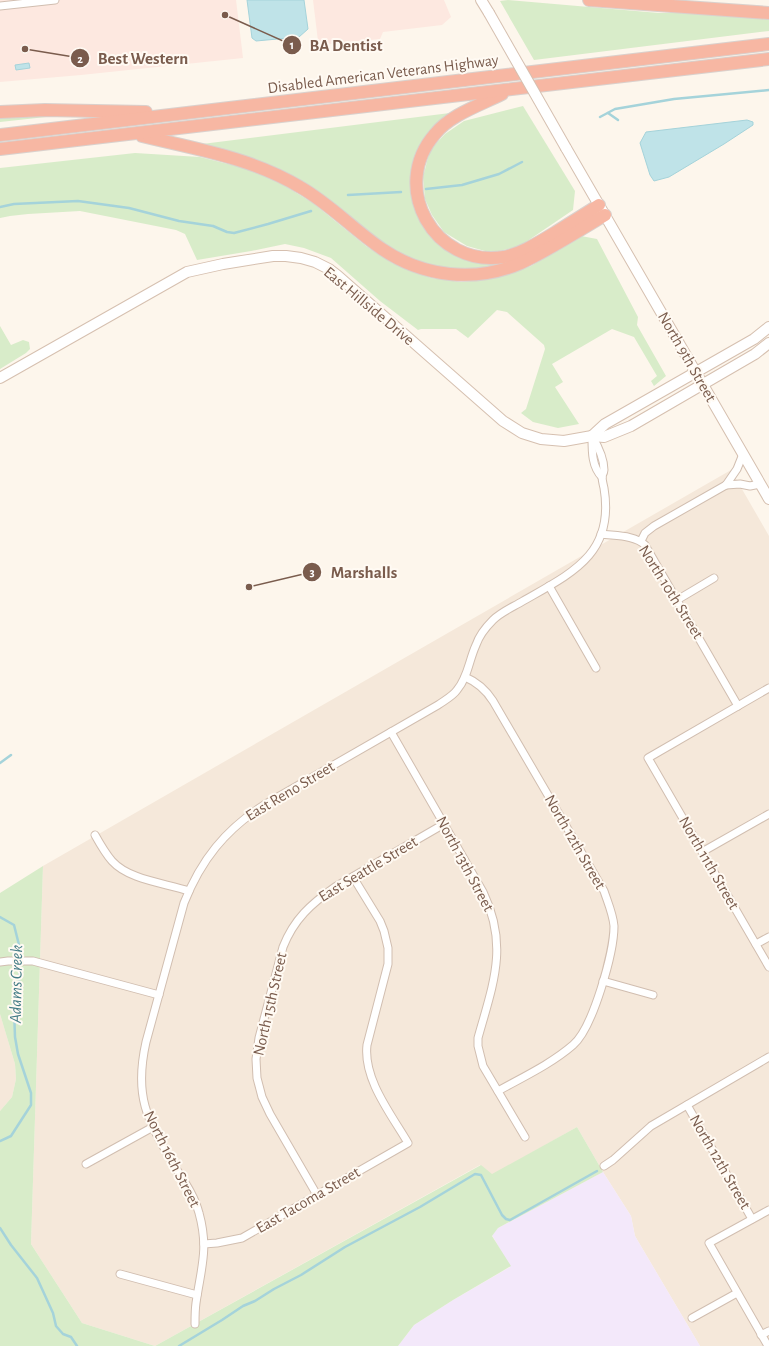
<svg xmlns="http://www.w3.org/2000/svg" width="769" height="1346" viewBox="0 0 769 1346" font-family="'Alegreya Sans',sans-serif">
  <rect width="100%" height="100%" fill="#fdf6ec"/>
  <g fill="#f5e8da">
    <polygon points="731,470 769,536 769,1346 700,1346 635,1236 631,1216 603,1172 577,1127 492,1175 480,1165 155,1346 82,1323 31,1244 43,866"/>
    <polygon points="0,1014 15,1064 16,1079 12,1097 0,1111"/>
  </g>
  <g fill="#fde8e0">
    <polygon points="0,0 236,0 243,58 81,75 0,82"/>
    <polygon points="313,0 444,0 451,17 442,25 383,32 380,39 331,44 318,41"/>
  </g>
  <polygon fill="#f3e8fa" points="603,1172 631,1216 635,1236 700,1346 398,1346 414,1325 453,1300 510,1267 492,1235 498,1228"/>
  <g fill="#d8ecc9">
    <polygon points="508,0 659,13 706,13 769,18 769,31 534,60 500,1"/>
    <polygon points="523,106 575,191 573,210 520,246 499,251 485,251 467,246 444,232 432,215 425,199 423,177 430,150 445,134 464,121"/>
    <polygon points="458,112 445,119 412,186 451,251 516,258 487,270 436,268 390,251 337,208 202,144"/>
    <polygon points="43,114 46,117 0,122 0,117"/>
    <polygon points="135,153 200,157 240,167 272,178 313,203 366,246 392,263 431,278 461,282 491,279 531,266 581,236 597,239 638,317 637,325 666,376 654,386 651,381 657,376 634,337 612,329 552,364 563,382 555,387 579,424 558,428 533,422 521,413 526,409 545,349 544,345 507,312 497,310 468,338 456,329 421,329 418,330 380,301 331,258 304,248 285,244 251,251 197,260 185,234 176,230 80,211 28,214 10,216 0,218 0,168"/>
    <polygon points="0,326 11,345 23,340 29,342 30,349 26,353 0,369"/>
    <polygon points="43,866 31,1244 82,1323 155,1346 481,1165 492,1174 577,1127 603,1172 498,1228 492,1236 511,1266 453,1300 414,1325 398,1346 0,1346 0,1111 12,1097 16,1079 15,1064 0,1014 0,893"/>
  </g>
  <g fill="#bfe3e8" stroke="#a5d3da">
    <polygon points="247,0 304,0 308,29 299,37 256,41 252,38"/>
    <polygon points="29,63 30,68 16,70 15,65"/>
    <polygon points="747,120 753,122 753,125 724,144 669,177 654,181 650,175 640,143 646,132"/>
  </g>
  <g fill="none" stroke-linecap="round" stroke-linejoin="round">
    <g stroke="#a5d3da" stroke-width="2.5">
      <polyline points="608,113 618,120"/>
      <polyline points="600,117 615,109 674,99 769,90"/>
      <polyline points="426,189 462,185 499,174 522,162"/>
      <polyline points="348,195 401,192"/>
      <polyline points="0,207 14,204 78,201 129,208 179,221 213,226 227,232 234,233 268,224 311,211"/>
      <polyline points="0,763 11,755"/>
      <polyline points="0,917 14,925 20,949 19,982 14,1008 15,1037 18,1054 31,1093 31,1105 11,1136 0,1141"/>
      <polyline points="0,1228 11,1245 37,1278 53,1313 56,1326 63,1334 71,1337 77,1346"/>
      <polyline points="179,1346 222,1320 243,1306 255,1301 274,1289 301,1275 345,1247 420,1207 475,1174 481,1175 502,1215 506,1219 510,1220 597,1171"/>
    </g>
    <g stroke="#d1beb0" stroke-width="9">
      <g id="street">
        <polyline points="0,6 55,0"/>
        <path d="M 592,438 C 592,452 592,467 602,477"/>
        <polyline points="726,485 740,484 750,486 760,484"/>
        <path d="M 601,534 C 615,536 635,535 645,545 L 738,706"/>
        <polyline points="641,541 645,533 654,526 726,485 737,469 743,454"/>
        <polyline points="549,586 596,668"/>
        <polyline points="677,600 714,578"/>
        <path d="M 465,677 C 477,682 486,690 493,701 L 604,891 C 608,903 613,914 614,926 C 614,952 593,1028 573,1045 C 551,1064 523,1077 498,1091"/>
        <polyline points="769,688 648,758 769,967"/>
        <path d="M 391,732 L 483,892 C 509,946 493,984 478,1038 L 478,1046 L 483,1066 L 525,1137"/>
        <path d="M 95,835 C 100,844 105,853 112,861 C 129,880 165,883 189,891"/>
        <polyline points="702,852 769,814"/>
        <polyline points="756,944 769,937"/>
        <polyline points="0,962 8,961 33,961 159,995"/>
        <polyline points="603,981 653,995"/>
        <polyline points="687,1105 752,1219"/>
        <polyline points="86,1164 153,1127"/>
        <polyline points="604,1166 613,1160 651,1126 769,1057"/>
        <path d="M 317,1195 L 270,1114 L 262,1097 L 257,1078 L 256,1059 L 259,1038 L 283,947 C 294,919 311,904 335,887 L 444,824"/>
        <path d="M 204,1244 L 217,1243 L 242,1238 L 408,1143 C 391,1114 363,1079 367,1045 L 388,964 L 388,948 L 384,931 L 380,921 L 353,877"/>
        <polyline points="120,1274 197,1295"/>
        <polyline points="692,1318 737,1293"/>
        <path d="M 195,1324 C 195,1317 195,1310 196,1303 C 201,1268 209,1249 199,1213 C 195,1197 186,1184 177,1170 C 149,1122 133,1100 146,1042 L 184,903 C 201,860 225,830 264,805 L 438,705 C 445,700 453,696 457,690 C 468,677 469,660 476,645 C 479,636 486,627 493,620 C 501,612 513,607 523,601 C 572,573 615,554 604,488 C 603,484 602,480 602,476 C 603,474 604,472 604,470 C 604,458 598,446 592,436"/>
        <polyline points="761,1335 769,1331"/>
        <polyline points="768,1346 709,1243 769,1210"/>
      </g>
    </g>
    <g stroke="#d6c0b0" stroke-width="12">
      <g id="secondary">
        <polyline points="481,0 489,13"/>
        <polyline points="566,148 769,499"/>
        <polyline points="0,378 187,272 223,264 273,256 286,256 301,258 315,262 329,269 338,276 503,421 522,433 541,439 564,441 592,436 604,437 631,426 755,354 769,343"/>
        <polyline points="592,436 605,424 754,339 769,327"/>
      </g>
    </g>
    <g stroke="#dad1cd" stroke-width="14">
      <g id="highway">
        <polyline points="589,0 769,13"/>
        <path d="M 502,94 C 480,105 450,115 435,134 C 389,187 434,268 504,257 C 523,253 539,242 556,232 C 570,223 585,214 599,205"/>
        <polyline points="0,112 45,110 146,112"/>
        <polyline points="0,135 769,44"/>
        <path d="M 142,136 C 196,149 252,158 300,187 C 330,204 354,230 382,249 C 423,277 475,283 521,263 C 549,250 578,231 605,215"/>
        <polyline points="0,149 769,59"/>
      </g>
    </g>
    <use href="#street" stroke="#fff" stroke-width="7"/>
    <use href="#secondary" stroke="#fff" stroke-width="10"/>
    <use href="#highway" stroke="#f7b7a3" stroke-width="12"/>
    <g stroke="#d6c0b0" stroke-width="12" stroke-linecap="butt">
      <polyline id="secondary-bridge" points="489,13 566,148"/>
    </g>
    <use href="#secondary-bridge" stroke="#fff" stroke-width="10"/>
  </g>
  <g text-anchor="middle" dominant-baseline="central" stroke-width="4" stroke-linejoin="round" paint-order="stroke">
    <g font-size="16" fill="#7a5c4d" stroke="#fffaf3">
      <text transform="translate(383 74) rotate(-7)">Disabled American Veterans Highway</text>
      <text transform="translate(369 306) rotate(40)">East Hillside Drive</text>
      <text transform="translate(687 357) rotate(60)">North 9th Street</text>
      <text transform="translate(671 592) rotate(58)">North 10th Street</text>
      <text transform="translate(290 791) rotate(-31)">East Reno Street</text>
      <text transform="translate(575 842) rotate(60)">North 12th Street</text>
      <text transform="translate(709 863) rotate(60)">North 11th Street</text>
      <text transform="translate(465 864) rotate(62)">North 13th Street</text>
      <text transform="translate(368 869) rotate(-31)">East Seattle Street</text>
      <text transform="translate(270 1004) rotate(-77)">North 15th Street</text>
      <text transform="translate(172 1159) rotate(63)">North 16th Street</text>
      <text transform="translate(720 1162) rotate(60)">North 12th Street</text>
      <text transform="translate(308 1200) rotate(-30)">East Tacoma Street</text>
    </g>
    <g font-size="17" font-style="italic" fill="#437c86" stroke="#fffaf3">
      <text transform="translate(16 984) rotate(-89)">Adams Creek</text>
    </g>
  </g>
  <path fill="none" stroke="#7a5c4d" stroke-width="1.5" d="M225 15L292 45M25 49L80 58M249 587L312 572"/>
  <g fill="#7a5c4d" stroke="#fffaf3" stroke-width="1.5">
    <circle cx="225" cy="15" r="4"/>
    <circle cx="25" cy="49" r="4"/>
    <circle cx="249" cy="587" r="4"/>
    <circle cx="292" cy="45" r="10"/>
    <circle cx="80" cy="58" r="10"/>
    <circle cx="312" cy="572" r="10"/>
  </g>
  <g font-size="12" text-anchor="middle" font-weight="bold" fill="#fff">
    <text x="292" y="49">1</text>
    <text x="80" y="63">2</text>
    <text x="312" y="576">3</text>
  </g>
  <g font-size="17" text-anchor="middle" font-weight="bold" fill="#7a5c4d" stroke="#fffaf3" stroke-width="4" stroke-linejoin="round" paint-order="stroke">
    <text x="346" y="51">BA Dentist</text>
    <text x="143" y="64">Best Western</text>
    <text x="364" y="578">Marshalls</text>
  </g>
</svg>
